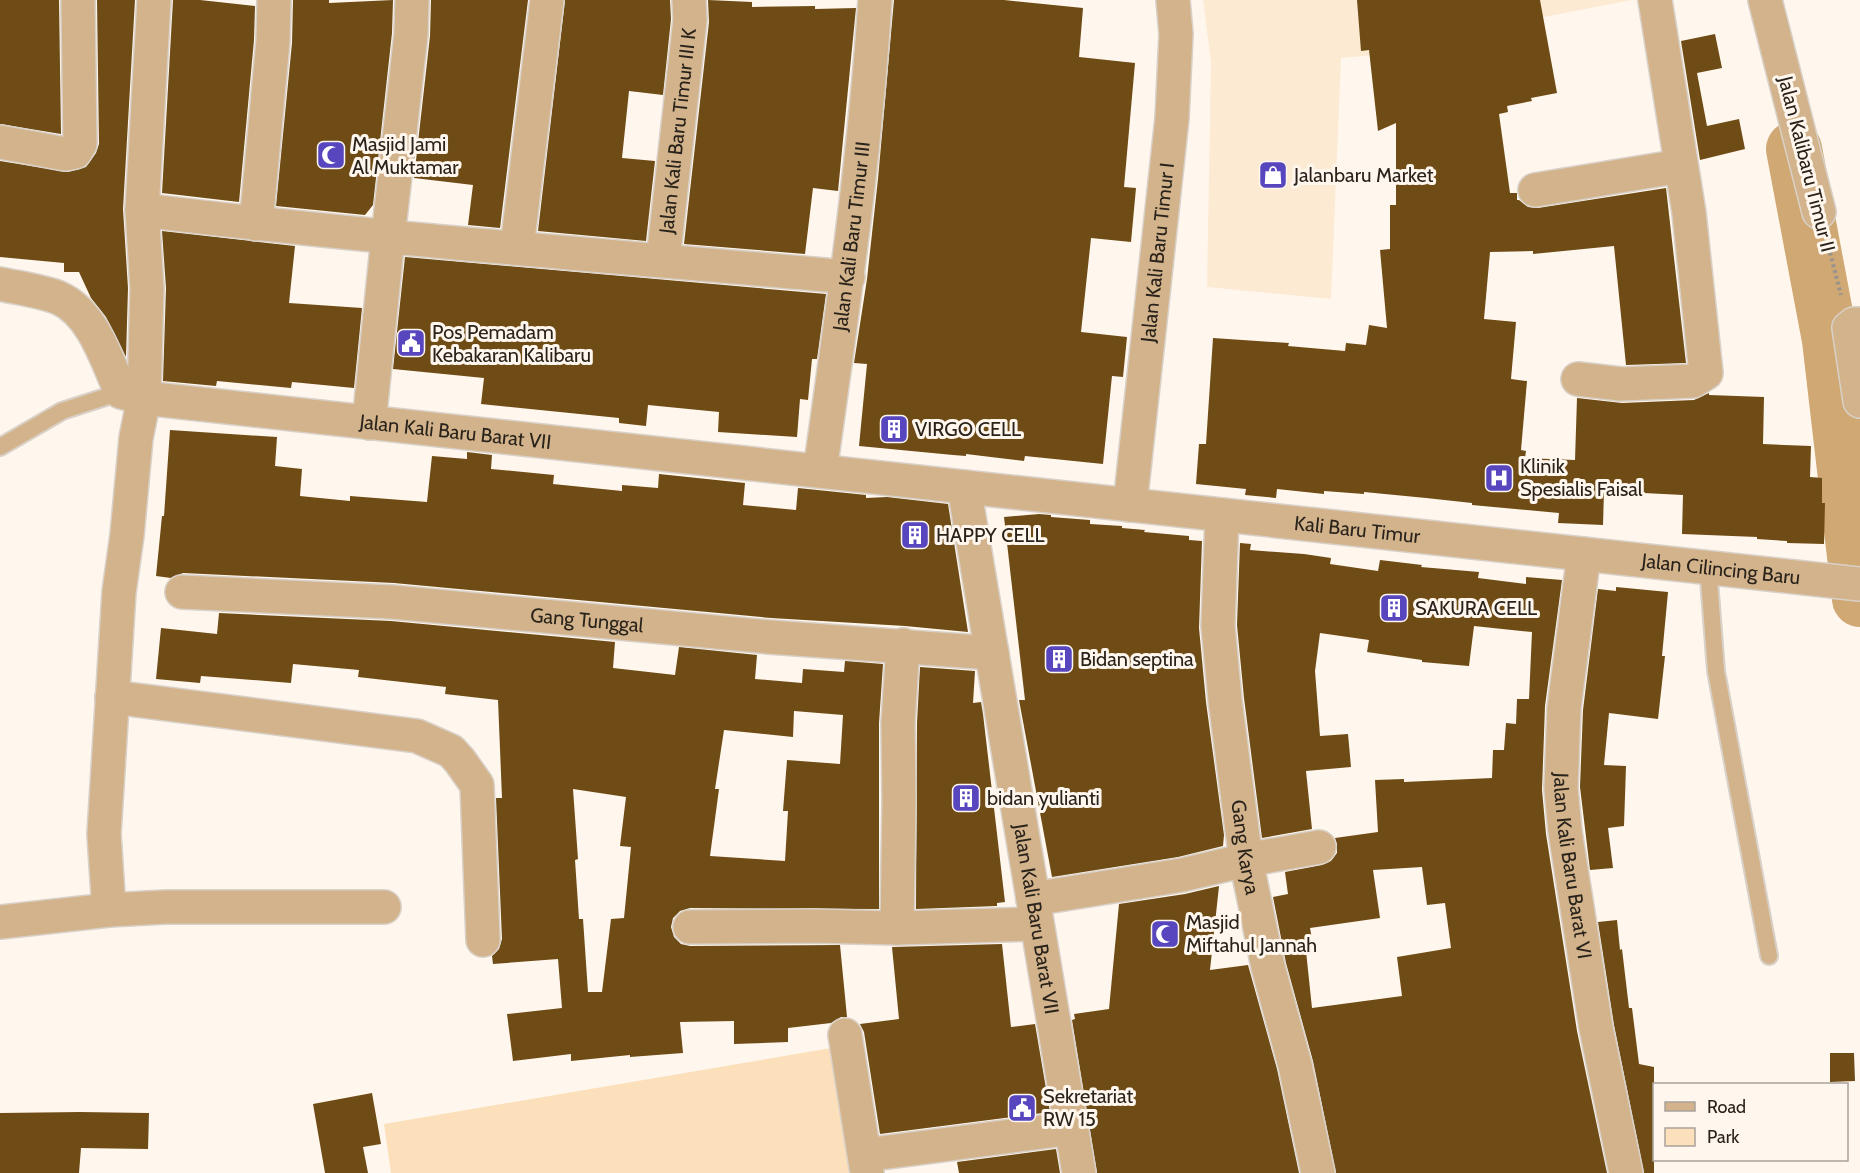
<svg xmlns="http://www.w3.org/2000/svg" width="1860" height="1173" viewBox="0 0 1860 1173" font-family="Cabin,sans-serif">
  <rect width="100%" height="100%" fill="#fff7ee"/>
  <polygon fill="#fcead3" points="1203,0 1632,0 1471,31 1467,47 1341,58 1331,299 1207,287 1211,63"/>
  <polygon fill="#fce0bb" points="837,1047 857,1173 391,1173 384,1124"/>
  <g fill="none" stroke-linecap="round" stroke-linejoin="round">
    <polyline stroke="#d0a873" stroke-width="56" points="1794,149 1830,340 1860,599"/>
  </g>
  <g fill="#6f4c15" fill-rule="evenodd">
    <polygon points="0,0 59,0 61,134 0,124"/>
    <polygon points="97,0 135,0 123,209 128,288 126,357 106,317 91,298 79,272 64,272 64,263 0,257 0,161 68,172 86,167 96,153 99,144"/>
    <polygon points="173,0 200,0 255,6 254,40 239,202 162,193"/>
    <polygon points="293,0 329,0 329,3 393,0 392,33 373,205 365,215 276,206 292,43"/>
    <polygon points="431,0 528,0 500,228 468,225 473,185 414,178 430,36"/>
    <polygon points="565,0 670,0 671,19 663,95 629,91 622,158 655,161 646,241 538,231"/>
    <polygon points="708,0 752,2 752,7 815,6 815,9 856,8 838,191 813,188 805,254 684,244 709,22"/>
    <polygon points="894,0 1004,0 1083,8 1079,57 1135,63 1124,187 1136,188 1131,242 1091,238 1081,332 1127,337 1123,377 1112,376 1103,464 1025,456 1024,461 966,454 966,456 953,455 859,446 867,364 854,363 867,279 878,179"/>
    <polygon points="1357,0 1540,0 1557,93 1531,98 1532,101 1507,106 1508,112 1499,114 1510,193 1517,193 1517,200 1519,200 1528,207 1538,208 1666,188 1686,363 1626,365 1614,246 1533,254 1533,251 1490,252 1484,319 1516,322 1511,379 1527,381 1521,450 1526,451 1525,458 1575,460 1577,398 1622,403 1694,400 1709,393 1709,395 1764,397 1763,444 1811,446 1810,477 1822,478 1822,503 1825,503 1824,544 1787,543 1787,541 1757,539 1757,537 1682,534 1683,495 1604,491 1603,525 1558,523 1559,513 1472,505 1472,503 1426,498 1364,492 1364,494 1324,491 1324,494 1277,489 1276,498 1245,495 1246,489 1196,484 1199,444 1206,444 1213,338 1289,343 1288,346 1345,351 1346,343 1366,345 1369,325 1387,328 1380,250 1390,249 1390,205 1396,205 1396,123 1378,131 1369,50 1361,51"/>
    <polygon points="1715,34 1722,68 1697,73 1707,126 1739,119 1745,149 1700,160 1681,41"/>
    <polygon points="162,231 295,246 289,303 362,308 354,388 292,382 291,388 217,381 216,386 163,381 166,288"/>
    <polygon points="405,257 826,294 817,359 812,359 808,400 800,399 797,437 718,432 719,412 648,405 646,426 619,423 619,418 481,404 484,378 393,369"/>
    <polygon points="170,430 277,437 275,466 302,469 300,496 350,501 350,496 427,502 432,456 467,459 467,452 492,455 491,469 554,475 553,484 622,491 622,485 658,488 659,474 745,483 743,505 796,510 798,488 866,495 866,498 887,497 948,504 968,632 905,626 771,618 394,583 183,573 171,578 156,576 162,516 164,516"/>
    <polygon points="1039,514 1051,515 1051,517 1090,520 1090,524 1122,526 1122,528 1145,530 1144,532 1189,536 1189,540 1202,541 1199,628 1206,702 1224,835 1223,846 1178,857 1052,877 1019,700 1025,700 1004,517"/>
    <path d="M 1240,543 L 1251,544 L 1250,550 L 1304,554 L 1331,558 L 1330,564 L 1378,571 L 1380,560 L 1422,565 L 1421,567 L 1479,572 L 1478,578 L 1526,584 L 1526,577 L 1562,580 L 1545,706 L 1542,790 L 1546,834 L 1577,1031 L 1607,1173 L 1336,1173 L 1313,1061 L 1286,963 L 1273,897 L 1288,894 L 1285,872 L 1322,865 L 1331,861 L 1337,853 L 1337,844 L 1335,838 L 1378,832 L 1375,780 L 1404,779 L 1404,782 L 1492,778 L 1493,750 L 1504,750 L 1506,723 L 1516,724 L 1517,699 L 1529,699 L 1532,632 L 1474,626 L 1469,666 L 1422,662 L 1422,660 L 1367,652 L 1369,640 L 1320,633 L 1315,671 L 1320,736 L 1348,734 L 1351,767 L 1306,771 L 1312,829 L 1262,838 L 1244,698 L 1237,625 ZM 1422,867 L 1427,905 L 1445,903 L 1451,948 L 1397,957 L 1402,996 L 1312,1008 L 1306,951 L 1314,950 L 1310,928 L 1380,918 L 1373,870 Z"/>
    <polygon points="1616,587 1668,592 1662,656 1665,656 1658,719 1609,713 1604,765 1626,766 1624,826 1608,828 1613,868 1590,870 1580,787 1583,710 1598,589 1616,591"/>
    <path d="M 219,613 L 391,621 L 615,642 L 613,668 L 675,675 L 679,647 L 757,655 L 755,679 L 802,683 L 803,669 L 844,672 L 845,661 L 883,664 L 879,723 L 879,909 L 690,908 L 680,911 L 673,918 L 671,927 L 674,937 L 681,944 L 690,946 L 840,945 L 847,1017 L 841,1017 L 831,1023 L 788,1028 L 788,1042 L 734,1044 L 734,1021 L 680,1022 L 683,1053 L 630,1057 L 630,1055 L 571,1061 L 571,1054 L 513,1061 L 507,1014 L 562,1008 L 558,959 L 493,964 L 492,956 L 499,949 L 502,939 L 496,798 L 502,798 L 498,700 L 445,694 L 446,687 L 358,677 L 359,670 L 293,664 L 291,683 L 201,676 L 200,683 L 156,679 L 161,628 L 217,634 ZM 794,711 L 843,715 L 840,764 L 787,760 L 783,811 L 788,811 L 785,861 L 710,856 L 719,789 L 715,789 L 724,730 L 793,737 ZM 573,789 L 626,797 L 620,846 L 631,847 L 624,918 L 611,919 L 602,992 L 588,992 L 583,919 L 579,919 L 575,860 L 578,859 Z"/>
    <polygon points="920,667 975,671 973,703 981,702 983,714 1005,902 997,903 997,906 916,909 917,723"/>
    <polygon points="1219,886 1210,970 1248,965 1277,1069 1299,1173 1097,1173 1072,1020 1075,1019 1074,1014 1109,1009 1119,904 1185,894"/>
    <polygon points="1617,920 1620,950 1622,949 1629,1008 1632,1008 1639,1064 1654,1067 1654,1173 1644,1173 1614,1025 1598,922"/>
    <polygon points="1002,944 1011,1027 1035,1024 1050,1112 880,1134 864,1032 860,1024 899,1019 892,947"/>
    <polygon points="1830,1053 1854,1053 1855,1081 1830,1082"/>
    <polygon points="372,1093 381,1144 363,1147 368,1173 325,1173 313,1104"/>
    <polygon points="80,1112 149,1113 148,1149 81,1148 79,1173 0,1173 0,1113"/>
    <polygon points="1056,1149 1060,1173 959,1173 957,1162"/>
  </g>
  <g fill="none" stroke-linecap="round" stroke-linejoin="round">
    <g stroke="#d9d1c8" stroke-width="20">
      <g id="service">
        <polyline points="0,447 62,411 121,392"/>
        <polyline points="1708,567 1716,671 1769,956"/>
      </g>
    </g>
    <g stroke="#d9d1c8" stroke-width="36">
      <g id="minor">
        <polyline points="154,0 142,210 147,288 144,398 136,438 127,535 119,592 104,834 109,910 166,907 384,907"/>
        <polyline points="1765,0 1819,212"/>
        <polyline points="0,142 65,154 75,152 80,144 78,0"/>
        <polyline points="1535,190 1681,166"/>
        <path d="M 142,210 C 377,239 613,256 848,277"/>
        <polyline points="256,224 273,41 274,0"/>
        <polyline points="517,247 547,0"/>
        <path id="s1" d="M 663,260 L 690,20 L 689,0"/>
        <path id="s2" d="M 0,284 C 18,288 42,291 59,298 C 93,313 107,361 121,392 L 144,398 L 1860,584"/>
        <polyline points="1860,324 1854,324 1849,328 1860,401"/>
        <polyline points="1578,379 1621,384 1693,381 1706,373 1689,213 1655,0"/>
        <polyline points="369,423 388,237 411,34 412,0"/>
        <path id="s3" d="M 820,471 C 842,314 865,158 875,0"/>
        <path id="s4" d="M 964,487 L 1079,1173"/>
        <path id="s5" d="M 1130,505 L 1172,118 L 1176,34 L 1173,0"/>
        <path id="s6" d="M 1222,515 L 1218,626 L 1225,700 L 1246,860 L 1268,967 L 1295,1065 L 1318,1173"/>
        <path id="s7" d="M 1584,554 L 1564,708 L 1561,788 L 1565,831 L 1596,1028 L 1626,1173"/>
        <path id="s8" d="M 182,592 L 392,602 L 769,637 L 992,653"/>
        <polyline points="112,697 417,736 451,751 460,761 477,785 483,940"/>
        <polyline points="1033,899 1182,875 1246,860 1319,847"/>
        <polyline points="0,922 109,910"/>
        <polyline points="690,927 813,926 897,928 1037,924"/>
        <polyline points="897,928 899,802 898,723 903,645"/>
        <polyline points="845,1035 867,1173"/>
        <polyline points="865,1155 1072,1128"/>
      </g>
    </g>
    <polyline stroke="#9a938a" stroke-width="4" stroke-dasharray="3 3" stroke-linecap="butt" points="1827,241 1841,295"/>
    <use href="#service" stroke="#d2b38b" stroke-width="16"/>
    <use href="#minor" stroke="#d2b38b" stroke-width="33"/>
  </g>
  <defs>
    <g id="mosque-square" transform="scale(1.5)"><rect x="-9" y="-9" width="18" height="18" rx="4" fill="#5746be" stroke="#fff7ee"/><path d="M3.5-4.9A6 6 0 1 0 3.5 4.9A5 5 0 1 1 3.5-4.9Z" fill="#fff"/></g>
    <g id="shop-square" transform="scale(1.5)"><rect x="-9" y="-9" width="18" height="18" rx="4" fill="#5746be" stroke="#fff7ee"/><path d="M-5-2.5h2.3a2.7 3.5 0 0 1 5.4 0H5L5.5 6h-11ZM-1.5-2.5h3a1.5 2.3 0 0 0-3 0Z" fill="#fff"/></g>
    <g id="civic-square" transform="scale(1.5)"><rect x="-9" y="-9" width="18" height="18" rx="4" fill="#5746be" stroke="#fff7ee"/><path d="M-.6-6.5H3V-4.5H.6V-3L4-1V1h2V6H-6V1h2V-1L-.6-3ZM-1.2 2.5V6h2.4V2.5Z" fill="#fff"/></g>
    <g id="building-square" transform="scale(1.5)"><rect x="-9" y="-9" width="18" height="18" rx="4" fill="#5746be" stroke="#fff7ee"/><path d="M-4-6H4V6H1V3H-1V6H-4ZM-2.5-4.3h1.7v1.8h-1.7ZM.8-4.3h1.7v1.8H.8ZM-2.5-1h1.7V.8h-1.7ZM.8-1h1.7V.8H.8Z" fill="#fff"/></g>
    <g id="hospital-square" transform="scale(1.5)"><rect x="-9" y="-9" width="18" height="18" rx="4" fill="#5746be" stroke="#fff7ee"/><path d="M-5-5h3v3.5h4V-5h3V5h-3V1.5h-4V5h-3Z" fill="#fff"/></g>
  </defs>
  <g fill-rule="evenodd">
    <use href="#mosque-square" x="331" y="155"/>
    <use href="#shop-square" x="1273" y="175"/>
    <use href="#civic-square" x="411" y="343"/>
    <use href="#building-square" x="894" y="429"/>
    <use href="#hospital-square" x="1499" y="478"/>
    <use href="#building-square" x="915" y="535"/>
    <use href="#building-square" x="1394" y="608"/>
    <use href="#building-square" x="1059" y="659"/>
    <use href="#building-square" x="966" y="798"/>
    <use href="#mosque-square" x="1165" y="934"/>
    <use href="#civic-square" x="1022" y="1108"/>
  </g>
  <g text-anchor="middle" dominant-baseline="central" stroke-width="6" stroke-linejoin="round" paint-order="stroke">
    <g font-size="20" fill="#2a231b" stroke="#fff7ee">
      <text stroke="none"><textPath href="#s1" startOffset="130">Jalan Kali Baru Timur III K</textPath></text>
      <text transform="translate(1807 164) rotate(76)">Jalan Kalibaru Timur II</text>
      <text stroke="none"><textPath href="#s3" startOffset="237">Jalan Kali Baru Timur III</textPath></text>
      <text stroke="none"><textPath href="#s5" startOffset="254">Jalan Kali Baru Timur I</textPath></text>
      <text stroke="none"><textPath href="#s2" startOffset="513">Jalan Kali Baru Barat VII</textPath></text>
      <text stroke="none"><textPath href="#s2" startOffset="1420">Kali Baru Timur</textPath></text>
      <text stroke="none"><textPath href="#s2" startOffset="1786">Jalan Cilincing Baru</textPath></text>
      <text stroke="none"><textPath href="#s8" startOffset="406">Gang Tunggal</textPath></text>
      <text stroke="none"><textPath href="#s6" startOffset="334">Gang Karya</textPath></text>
      <text stroke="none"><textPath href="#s7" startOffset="314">Jalan Kali Baru Barat VI</textPath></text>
      <text stroke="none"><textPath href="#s4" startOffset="438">Jalan Kali Baru Barat VII</textPath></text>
    </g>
    <g font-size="20" fill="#2a231b" stroke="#fff7ee" text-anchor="start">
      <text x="352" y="144">Masjid Jami<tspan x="352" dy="23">Al Muktamar</tspan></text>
      <text x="1294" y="175">Jalanbaru Market</text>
      <text x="432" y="332">Pos Pemadam<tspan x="432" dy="23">Kebakaran Kalibaru</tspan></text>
      <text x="915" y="429">VIRGO CELL</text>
      <text x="1520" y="466">Klinik<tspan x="1520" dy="23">Spesialis Faisal</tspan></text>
      <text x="936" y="535">HAPPY CELL</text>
      <text x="1415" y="608">SAKURA CELL</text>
      <text x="1080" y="659">Bidan septina</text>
      <text x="987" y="798">bidan yulianti</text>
      <text x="1186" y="922">Masjid<tspan x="1186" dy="23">Miftahul Jannah</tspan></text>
      <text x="1043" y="1096">Sekretariat<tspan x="1043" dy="23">RW 15</tspan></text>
    </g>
  </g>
  <rect x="1653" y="1083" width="195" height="78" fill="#fff7ee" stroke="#aaa29a" stroke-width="1.5"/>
  <rect x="1665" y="1102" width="30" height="9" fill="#d2b38b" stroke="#aaa29a" stroke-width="1.5"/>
  <text x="1707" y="1113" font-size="18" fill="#2a231b">Road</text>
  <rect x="1665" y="1128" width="30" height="18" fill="#fce0bb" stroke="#aaa29a" stroke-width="1.5"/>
  <text x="1707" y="1143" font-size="18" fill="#2a231b">Park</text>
</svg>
